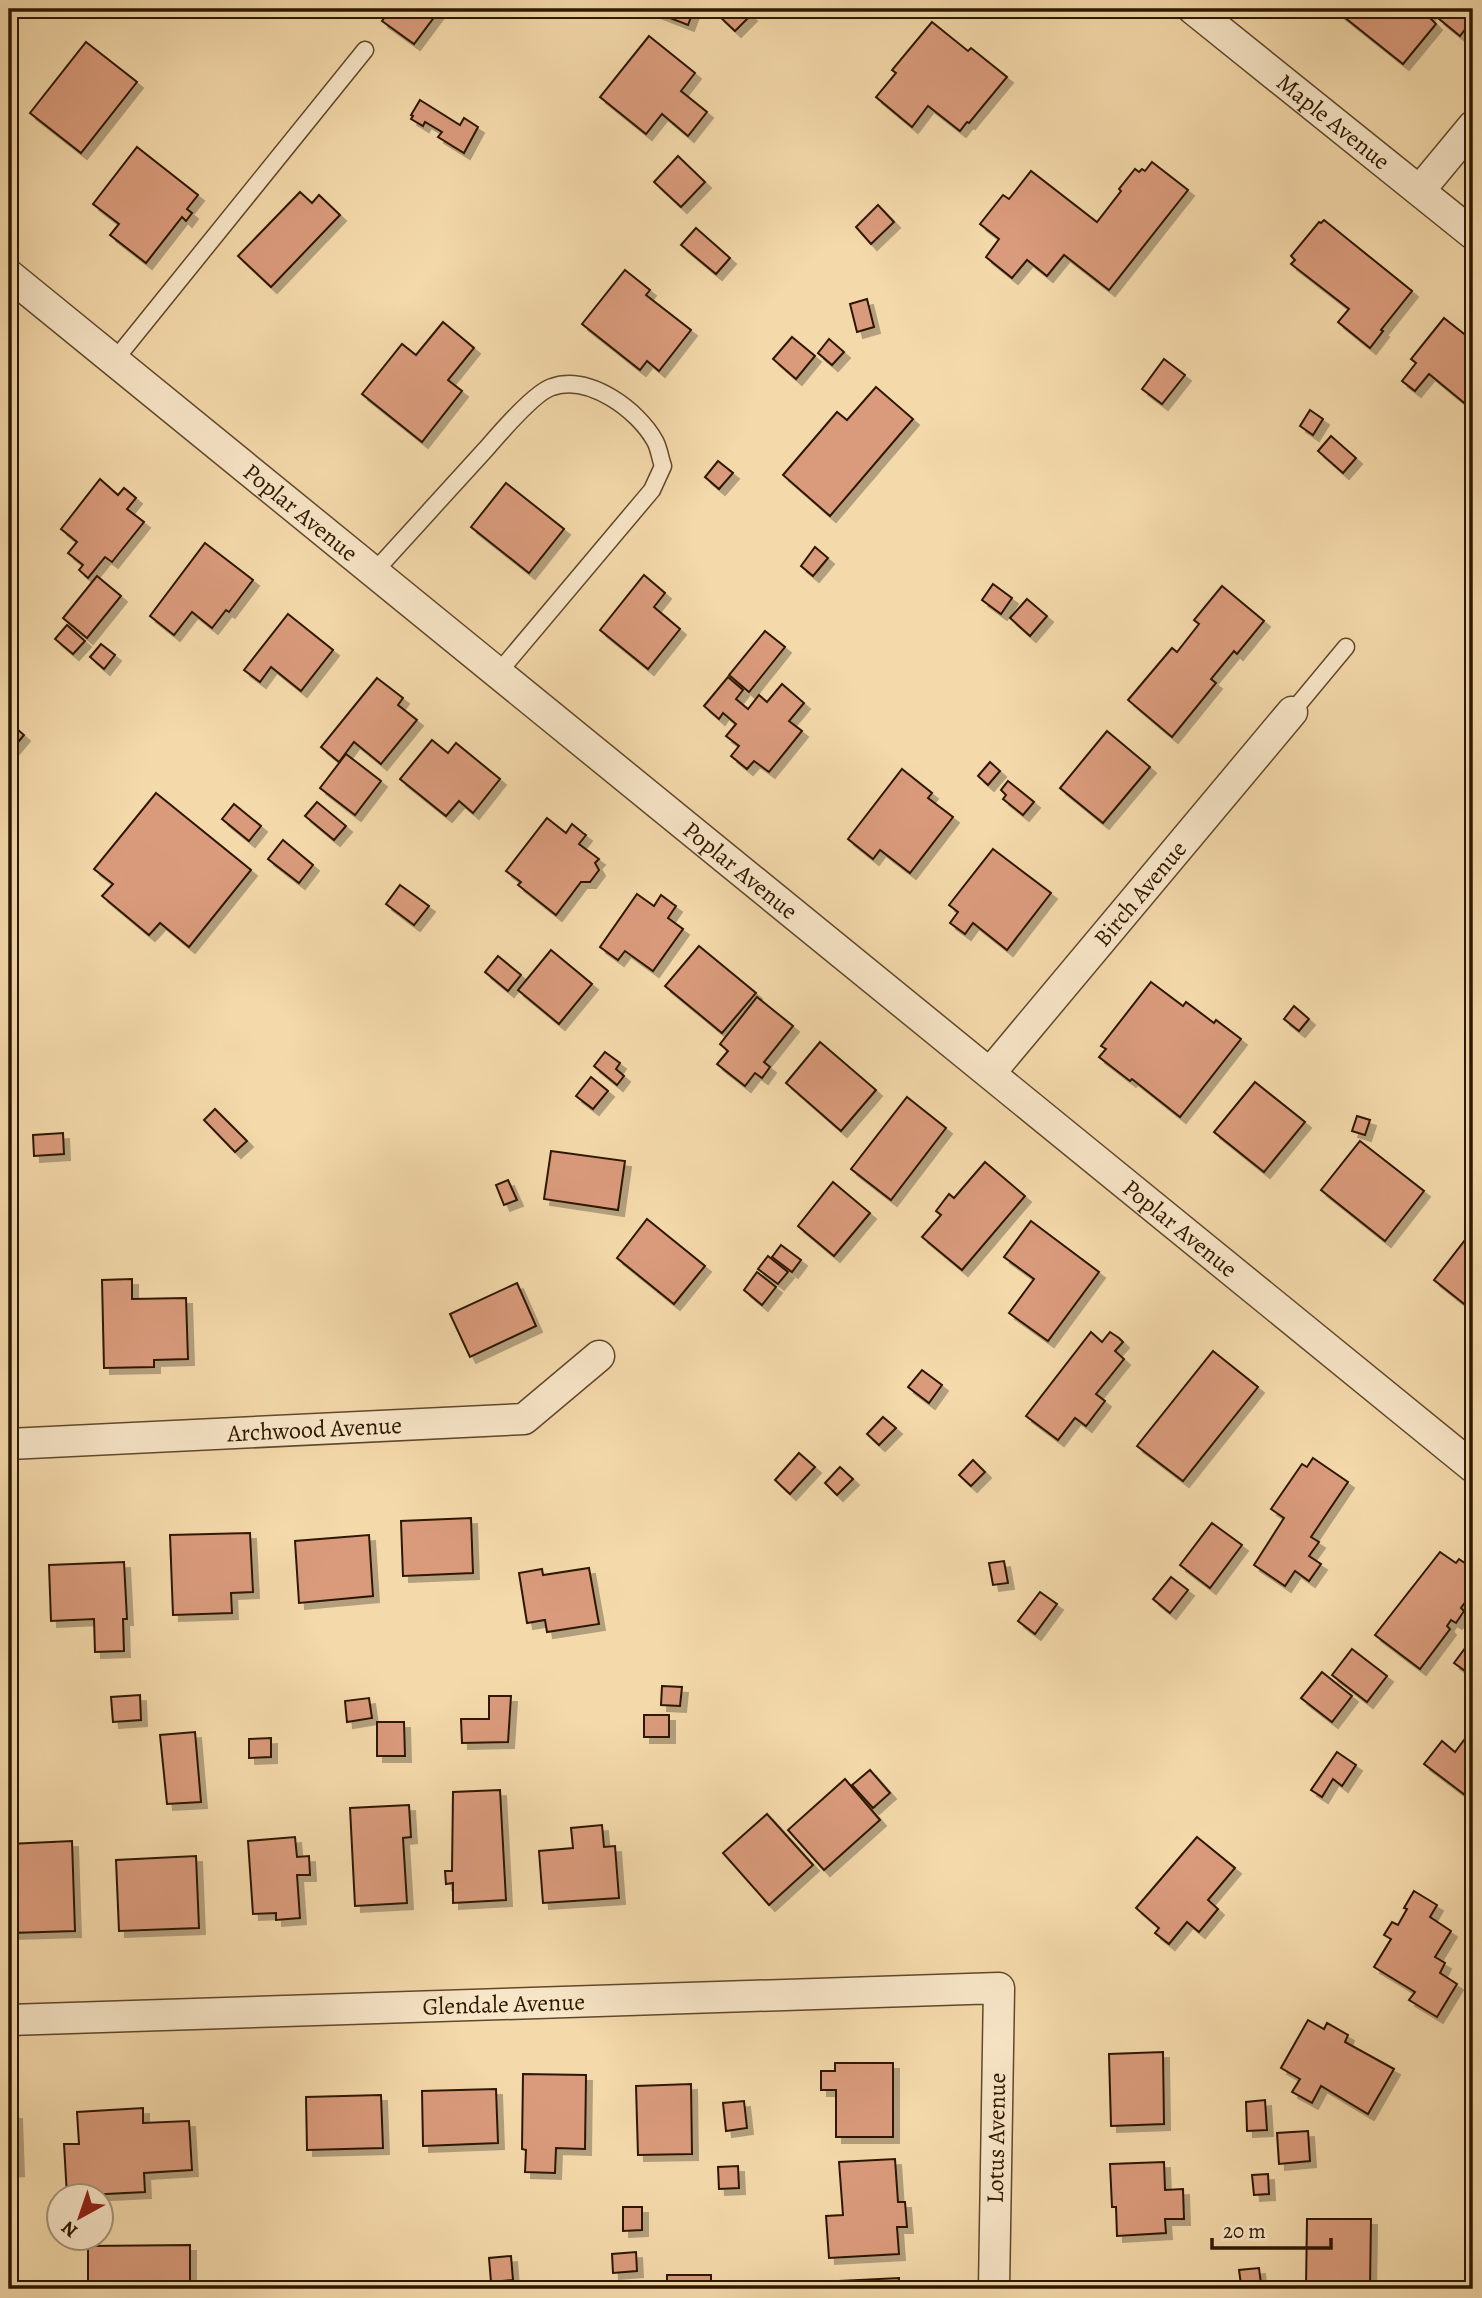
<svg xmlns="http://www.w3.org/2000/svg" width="1482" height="2298" viewBox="0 0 1482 2298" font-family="Alegreya,serif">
  <defs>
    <filter id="shadow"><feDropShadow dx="6" dy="6" stdDeviation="0" flood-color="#0004"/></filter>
  </defs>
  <rect width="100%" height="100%" fill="#f4d9aa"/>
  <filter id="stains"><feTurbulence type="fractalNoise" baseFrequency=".00286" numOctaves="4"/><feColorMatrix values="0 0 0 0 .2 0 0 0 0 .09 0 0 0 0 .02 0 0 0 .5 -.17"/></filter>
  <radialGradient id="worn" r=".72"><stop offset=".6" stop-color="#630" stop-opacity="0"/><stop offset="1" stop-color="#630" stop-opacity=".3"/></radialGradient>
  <g fill="#da9b7c" stroke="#2e1800" stroke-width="2" filter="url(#shadow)">
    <polygon points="391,9 433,9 438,12 414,44 382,21"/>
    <polygon points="647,9 694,9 688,25"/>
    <polygon points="726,9 744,9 751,15 735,31 719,16"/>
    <polygon points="1334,9 1433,9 1428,16 1436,24 1403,64"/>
    <polygon points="1445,9 1473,9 1473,19 1460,36 1438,18"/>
    <polygon points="932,22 968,51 971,48 1007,77 969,123 967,122 960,131 928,106 912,127 876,97 896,73 892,70"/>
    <polygon points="649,36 695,73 681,91 707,112 688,136 662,114 646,134 600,97"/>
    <polygon points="86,42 137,82 81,153 30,113"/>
    <polygon points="420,100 460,125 464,118 478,127 464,153 438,137 442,132 425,122 423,126 411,119 413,116 411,115"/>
    <polygon points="137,147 198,195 187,209 192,213 186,221 182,217 146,263 110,235 119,224 93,204"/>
    <polygon points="678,156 705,182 681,207 654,182"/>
    <polygon points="1152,162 1188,190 1109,290 1064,255 1047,276 1027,260 1012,278 986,257 999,239 980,224 1003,195 1009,199 1031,171 1097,222 1121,191 1119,189 1135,169 1139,172 1142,169 1145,171"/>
    <polygon points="300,192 312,203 319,195 340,215 271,287 238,256"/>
    <polygon points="878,205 894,222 871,244 856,227"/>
    <polygon points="1324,220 1412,291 1381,330 1383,331 1370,348 1338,322 1349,309 1291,264 1295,260 1291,256 1319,222 1321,223"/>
    <polygon points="696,228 730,258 716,274 681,245"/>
    <polygon points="625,270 650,290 646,295 691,330 659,371 647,361 640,370 582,324"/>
    <polygon points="867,299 874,327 857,332 850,304"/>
    <polygon points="1444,318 1473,341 1473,400 1468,406 1429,374 1415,391 1402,381 1416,363 1411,359"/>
    <polygon points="443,322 474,348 448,380 462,391 422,442 362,394 402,344 416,355"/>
    <polygon points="792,337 815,356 796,379 773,359"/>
    <polygon points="829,339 844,352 832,365 818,353"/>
    <polygon points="1164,359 1185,375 1162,404 1142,389"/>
    <polygon points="876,387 913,419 830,516 783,475 837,412 847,420"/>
    <polygon points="1310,410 1323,419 1313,435 1300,426"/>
    <polygon points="1331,436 1356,458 1343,473 1318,451"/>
    <polygon points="718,461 733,473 719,489 705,477"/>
    <polygon points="100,479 118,495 124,488 136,498 127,509 144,522 112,562 105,557 88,578 79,570 83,565 68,553 77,542 61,529"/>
    <polygon points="506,483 564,529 529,573 471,527"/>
    <polygon points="205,543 253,580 229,612 226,610 212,628 192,612 174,635 150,616"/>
    <polygon points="815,547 828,558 813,576 801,566"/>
    <polygon points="644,575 665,593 654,607 680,629 648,669 600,630"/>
    <polygon points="97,576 121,596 87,638 63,618"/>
    <polygon points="993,584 1012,598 1001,614 982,600"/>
    <polygon points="1222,586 1264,621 1237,654 1234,651 1211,679 1216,683 1172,737 1128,700 1172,648 1177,652 1199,624 1194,620"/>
    <polygon points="1027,599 1047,616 1030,636 1010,618"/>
    <polygon points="288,614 333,650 301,691 271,667 260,682 244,670"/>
    <polygon points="67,625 85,641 73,654 55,639"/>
    <polygon points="765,631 785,647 749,692 729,675"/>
    <polygon points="101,644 115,655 104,669 90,657"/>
    <polygon points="728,677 743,690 736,699 748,709 759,695 767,702 782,684 804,703 789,721 802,731 769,772 754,761 747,769 731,756 739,746 726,736 736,724 723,713 719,719 704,706"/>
    <polygon points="377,678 403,698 398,705 417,720 381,764 354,742 339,762 321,747"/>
    <polygon points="9,722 24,735 9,753"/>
    <polygon points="1107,731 1150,767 1103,823 1060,788"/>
    <polygon points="432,740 448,753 456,743 500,779 473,813 459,801 446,816 400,779"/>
    <polygon points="346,754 381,781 355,815 320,788"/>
    <polygon points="990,762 1000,771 988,785 978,776"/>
    <polygon points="902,769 932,793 928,798 953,817 910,873 880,850 873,859 848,839"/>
    <polygon points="1008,781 1034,802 1023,815 1003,799 1006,795 1001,790"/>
    <polygon points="156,793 251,870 189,947 160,923 149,935 102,896 113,884 94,869"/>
    <polygon points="317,802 346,826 334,840 305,816"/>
    <polygon points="234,804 261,826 249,841 222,819"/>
    <polygon points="547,818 566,833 572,824 583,833 586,835 579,844 599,859 595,863 599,870 590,882 581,882 556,915 518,885 521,882 506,871"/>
    <polygon points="283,840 313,865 299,883 268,859"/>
    <polygon points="993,849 1051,893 1007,950 973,923 965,934 950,923 958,912 949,905"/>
    <polygon points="400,885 429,906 414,925 386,904"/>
    <polygon points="637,894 654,906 661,895 673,904 676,906 668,918 683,929 653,971 625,951 618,960 600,947"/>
    <polygon points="699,946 756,993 722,1033 665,986"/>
    <polygon points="551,950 592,984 559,1024 518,990"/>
    <polygon points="498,956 521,975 508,991 485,972"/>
    <polygon points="1151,982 1183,1006 1186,1002 1214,1023 1216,1020 1241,1039 1180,1117 1132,1079 1130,1081 1099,1057 1106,1049 1101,1046"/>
    <polygon points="757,997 793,1026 764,1062 770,1067 762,1078 755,1073 745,1086 717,1064 728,1051 720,1044"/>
    <polygon points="1294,1006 1309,1019 1299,1031 1284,1019"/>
    <polygon points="820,1042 876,1090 841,1131 786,1083"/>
    <polygon points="605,1052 620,1063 616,1069 624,1076 617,1085 594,1066"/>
    <polygon points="591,1077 608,1091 593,1109 576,1096"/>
    <polygon points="1255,1082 1305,1122 1264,1172 1214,1132"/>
    <polygon points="907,1097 946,1128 891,1200 851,1169"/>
    <polygon points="215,1109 247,1141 235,1152 204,1120"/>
    <polygon points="1357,1116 1370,1120 1365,1135 1352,1131"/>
    <polygon points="63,1133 64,1154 34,1156 33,1135"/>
    <polygon points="1360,1141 1424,1191 1385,1241 1321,1190"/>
    <polygon points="551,1151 625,1161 618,1210 544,1199"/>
    <polygon points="985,1162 1025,1196 962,1270 922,1237 941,1215 936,1211 949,1194 954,1198"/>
    <polygon points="508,1180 517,1200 504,1205 496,1185"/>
    <polygon points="833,1182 870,1213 834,1256 798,1226"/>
    <polygon points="647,1219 705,1266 674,1304 617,1258"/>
    <polygon points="1031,1221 1099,1272 1048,1341 1009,1313 1034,1279 1004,1257"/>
    <polygon points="1472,1231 1473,1232 1473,1311 1434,1280"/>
    <polygon points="781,1245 801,1260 792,1272 772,1257"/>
    <polygon points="768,1256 788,1272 778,1284 758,1269"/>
    <polygon points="757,1272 776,1287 762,1305 744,1290"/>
    <polygon points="132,1279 132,1299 186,1298 188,1359 154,1360 154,1367 104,1368 102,1280"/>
    <polygon points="517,1283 536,1326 470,1357 450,1314"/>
    <polygon points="1091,1332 1102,1342 1110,1332 1119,1338 1123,1342 1115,1351 1124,1359 1096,1394 1105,1401 1086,1426 1075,1418 1058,1440 1026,1416"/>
    <polygon points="1213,1351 1258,1387 1183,1481 1137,1446"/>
    <polygon points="922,1370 942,1385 929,1403 908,1387"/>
    <polygon points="883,1417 896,1428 879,1445 867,1434"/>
    <polygon points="799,1453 815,1467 790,1494 775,1480"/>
    <polygon points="1313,1458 1348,1482 1311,1537 1319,1542 1309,1556 1321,1564 1309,1581 1295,1571 1285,1586 1254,1565 1284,1518 1271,1509 1302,1464 1307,1467"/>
    <polygon points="973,1460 985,1472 971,1486 959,1475"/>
    <polygon points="840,1467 853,1479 837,1495 825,1483"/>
    <polygon points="471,1518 473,1573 403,1576 401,1521"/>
    <polygon points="1212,1523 1242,1545 1210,1588 1180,1565"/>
    <polygon points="250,1533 253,1592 231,1593 232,1613 173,1615 170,1535"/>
    <polygon points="369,1535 373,1596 299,1603 295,1541"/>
    <polygon points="1440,1552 1456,1563 1459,1559 1472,1568 1468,1573 1473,1576 1473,1592 1461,1608 1464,1611 1456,1623 1451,1620 1447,1626 1450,1629 1420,1669 1375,1635"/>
    <polygon points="1004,1561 1008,1583 993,1585 989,1563"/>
    <polygon points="124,1562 127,1619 123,1619 124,1651 95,1652 94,1619 51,1621 49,1565"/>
    <polygon points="589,1568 599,1624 547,1632 545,1620 527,1623 519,1573 542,1569 543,1575"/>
    <polygon points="1171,1577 1188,1590 1170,1613 1153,1599"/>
    <polygon points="1040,1592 1057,1604 1035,1634 1018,1621"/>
    <polygon points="1469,1643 1473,1646 1473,1666 1468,1673 1454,1663"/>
    <polygon points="1352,1649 1387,1676 1367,1702 1332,1675"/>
    <polygon points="1322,1672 1352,1696 1332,1722 1301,1698"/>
    <polygon points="662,1686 682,1687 680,1706 661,1705"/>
    <polygon points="140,1695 141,1720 113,1722 111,1697"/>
    <polygon points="489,1696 511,1696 508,1742 462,1743 461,1719 489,1719"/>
    <polygon points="369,1698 372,1718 347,1722 345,1701"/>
    <rect x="644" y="1715" width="25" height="22"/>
    <polygon points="377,1722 404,1722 405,1756 377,1756"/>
    <polygon points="1473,1728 1473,1792 1469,1798 1424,1764 1442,1741 1455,1752"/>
    <polygon points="195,1732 201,1802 167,1804 160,1735"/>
    <polygon points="271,1738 271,1757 249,1758 249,1739"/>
    <polygon points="1337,1752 1356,1765 1342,1786 1333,1779 1322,1797 1311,1790"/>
    <polygon points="870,1770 890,1793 873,1808 852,1785"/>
    <polygon points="845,1779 880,1820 824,1870 788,1830"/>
    <polygon points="500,1790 506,1900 453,1903 453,1883 446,1884 445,1871 452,1871 453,1792"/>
    <polygon points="409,1805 411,1837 403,1838 407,1903 355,1906 350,1808"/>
    <polygon points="767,1814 813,1865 769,1905 723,1853"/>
    <polygon points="602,1825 604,1847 615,1846 619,1898 543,1903 539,1851 573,1848 571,1828"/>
    <polygon points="295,1837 297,1857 309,1856 310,1875 297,1875 300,1918 276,1920 276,1913 253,1914 248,1841"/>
    <polygon points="1197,1837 1235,1868 1208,1900 1218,1909 1199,1932 1187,1922 1169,1944 1155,1933 1159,1928 1136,1908"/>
    <polygon points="72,1841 75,1931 11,1933 9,1844"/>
    <polygon points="196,1856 199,1928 119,1931 116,1860"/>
    <polygon points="1414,1891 1437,1905 1430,1917 1451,1931 1435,1957 1445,1963 1440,1973 1457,1984 1437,2017 1409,2000 1415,1992 1374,1967 1391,1939 1384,1935 1392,1922 1398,1925 1407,1909 1404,1908"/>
    <polygon points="1308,2020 1324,2029 1327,2023 1348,2035 1345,2042 1394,2069 1368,2114 1321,2086 1312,2103 1292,2092 1300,2079 1281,2068"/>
    <polygon points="1163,2052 1164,2124 1111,2126 1109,2054"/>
    <polygon points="835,2063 893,2063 893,2137 836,2137 836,2090 821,2090 821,2071 835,2071"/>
    <polygon points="523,2074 586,2075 585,2149 556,2148 555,2173 525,2172 526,2150 522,2149"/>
    <polygon points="691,2084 692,2154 638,2155 636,2086"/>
    <polygon points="496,2089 498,2143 423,2146 422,2091"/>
    <polygon points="381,2095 383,2148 307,2150 306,2097"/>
    <polygon points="1265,2100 1267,2130 1247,2131 1246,2102"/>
    <polygon points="744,2101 747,2128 726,2131 723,2103"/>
    <polygon points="143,2108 143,2123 189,2121 192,2170 144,2173 145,2192 67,2196 64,2144 79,2144 77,2112"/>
    <polygon points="9,2113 16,2113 18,2170 9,2171"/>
    <polygon points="1308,2131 1310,2161 1279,2164 1277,2133"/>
    <polygon points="895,2159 898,2202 905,2202 907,2227 897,2227 899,2254 829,2258 826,2216 843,2215 839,2162"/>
    <polygon points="1164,2162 1165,2190 1183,2189 1184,2219 1165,2219 1166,2233 1117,2236 1116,2207 1112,2207 1110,2164"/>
    <polygon points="738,2166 739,2188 719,2189 718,2167"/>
    <polygon points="1268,2174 1269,2194 1254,2195 1252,2175"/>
    <polygon points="623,2207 642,2207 642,2230 623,2231"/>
    <polygon points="1307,2219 1371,2219 1370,2288 1306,2287"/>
    <polygon points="190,2245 190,2289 130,2289 130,2285 88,2285 88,2246"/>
    <polygon points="636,2252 637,2271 613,2273 612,2254"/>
    <polygon points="511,2256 513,2280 491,2282 489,2258"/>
    <polygon points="1259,2268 1261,2284 1241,2285 1239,2270"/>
    <rect x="667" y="2275" width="44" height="14"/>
    <polygon points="899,2278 899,2289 819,2289 819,2282"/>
  </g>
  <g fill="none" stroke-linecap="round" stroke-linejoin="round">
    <g stroke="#60482a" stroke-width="19">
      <g id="service">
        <polyline points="114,361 365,50"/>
        <path d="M 374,572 C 411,531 449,490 486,449 C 499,434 535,392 552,387 C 589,374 638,410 655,441 C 659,448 660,458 663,466 L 652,490 L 498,673"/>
        <polyline points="1292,712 1346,647"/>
      </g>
    </g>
    <g stroke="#60482a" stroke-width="33">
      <g id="minor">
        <path id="s1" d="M 1193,9 L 1473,234"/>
        <polyline points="1420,190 1473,126"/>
        <path id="s2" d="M 9,275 L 1473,1467"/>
        <path id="s3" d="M 990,1073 L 1292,712"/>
        <path id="s4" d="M 9,1444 L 524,1419 L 599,1356"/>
        <path id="s5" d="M 9,2020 L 999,1988 L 994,2289"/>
      </g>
    </g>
    <use href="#service" stroke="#f8e6c8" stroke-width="16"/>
    <use href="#minor" stroke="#f8e6c8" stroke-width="30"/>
  </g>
  <g text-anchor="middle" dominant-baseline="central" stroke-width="5" stroke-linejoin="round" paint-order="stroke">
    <g font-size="24" fill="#2e1800" stroke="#f8e6c8">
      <text stroke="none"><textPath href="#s1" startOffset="180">Maple Avenue</textPath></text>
      <text stroke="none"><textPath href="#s2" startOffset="376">Poplar Avenue</textPath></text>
      <text stroke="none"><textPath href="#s2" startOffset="943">Poplar Avenue</textPath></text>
      <text stroke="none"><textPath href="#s3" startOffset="234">Birch Avenue</textPath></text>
      <text stroke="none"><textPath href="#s2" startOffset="1510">Poplar Avenue</textPath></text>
      <text stroke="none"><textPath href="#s4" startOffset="306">Archwood Avenue</textPath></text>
      <text stroke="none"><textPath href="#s5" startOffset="495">Glendale Avenue</textPath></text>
      <text transform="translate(996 2138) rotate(-89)">Lotus Avenue</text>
    </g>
  </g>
  <rect width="1482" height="2298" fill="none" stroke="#f4d9aa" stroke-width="35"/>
  <rect x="10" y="10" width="1461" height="2277" fill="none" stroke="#2e1800" stroke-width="3.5"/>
  <rect x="18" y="18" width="1447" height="2263" fill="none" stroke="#2e1800" stroke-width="2"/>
  <g transform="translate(80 2217) rotate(220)"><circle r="33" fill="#f8e6c8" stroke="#a79478" stroke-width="2"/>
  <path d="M0-5L12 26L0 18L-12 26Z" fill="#8f2418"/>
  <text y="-10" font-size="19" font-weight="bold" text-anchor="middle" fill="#2e1800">N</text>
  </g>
  <path d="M1212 2238v10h119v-10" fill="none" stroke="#2e1800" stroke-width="3.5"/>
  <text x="1223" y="2238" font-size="21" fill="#2e1800" stroke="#f8e6c8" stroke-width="5" paint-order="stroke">20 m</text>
  <rect width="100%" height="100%" filter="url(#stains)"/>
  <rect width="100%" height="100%" fill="url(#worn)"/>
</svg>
